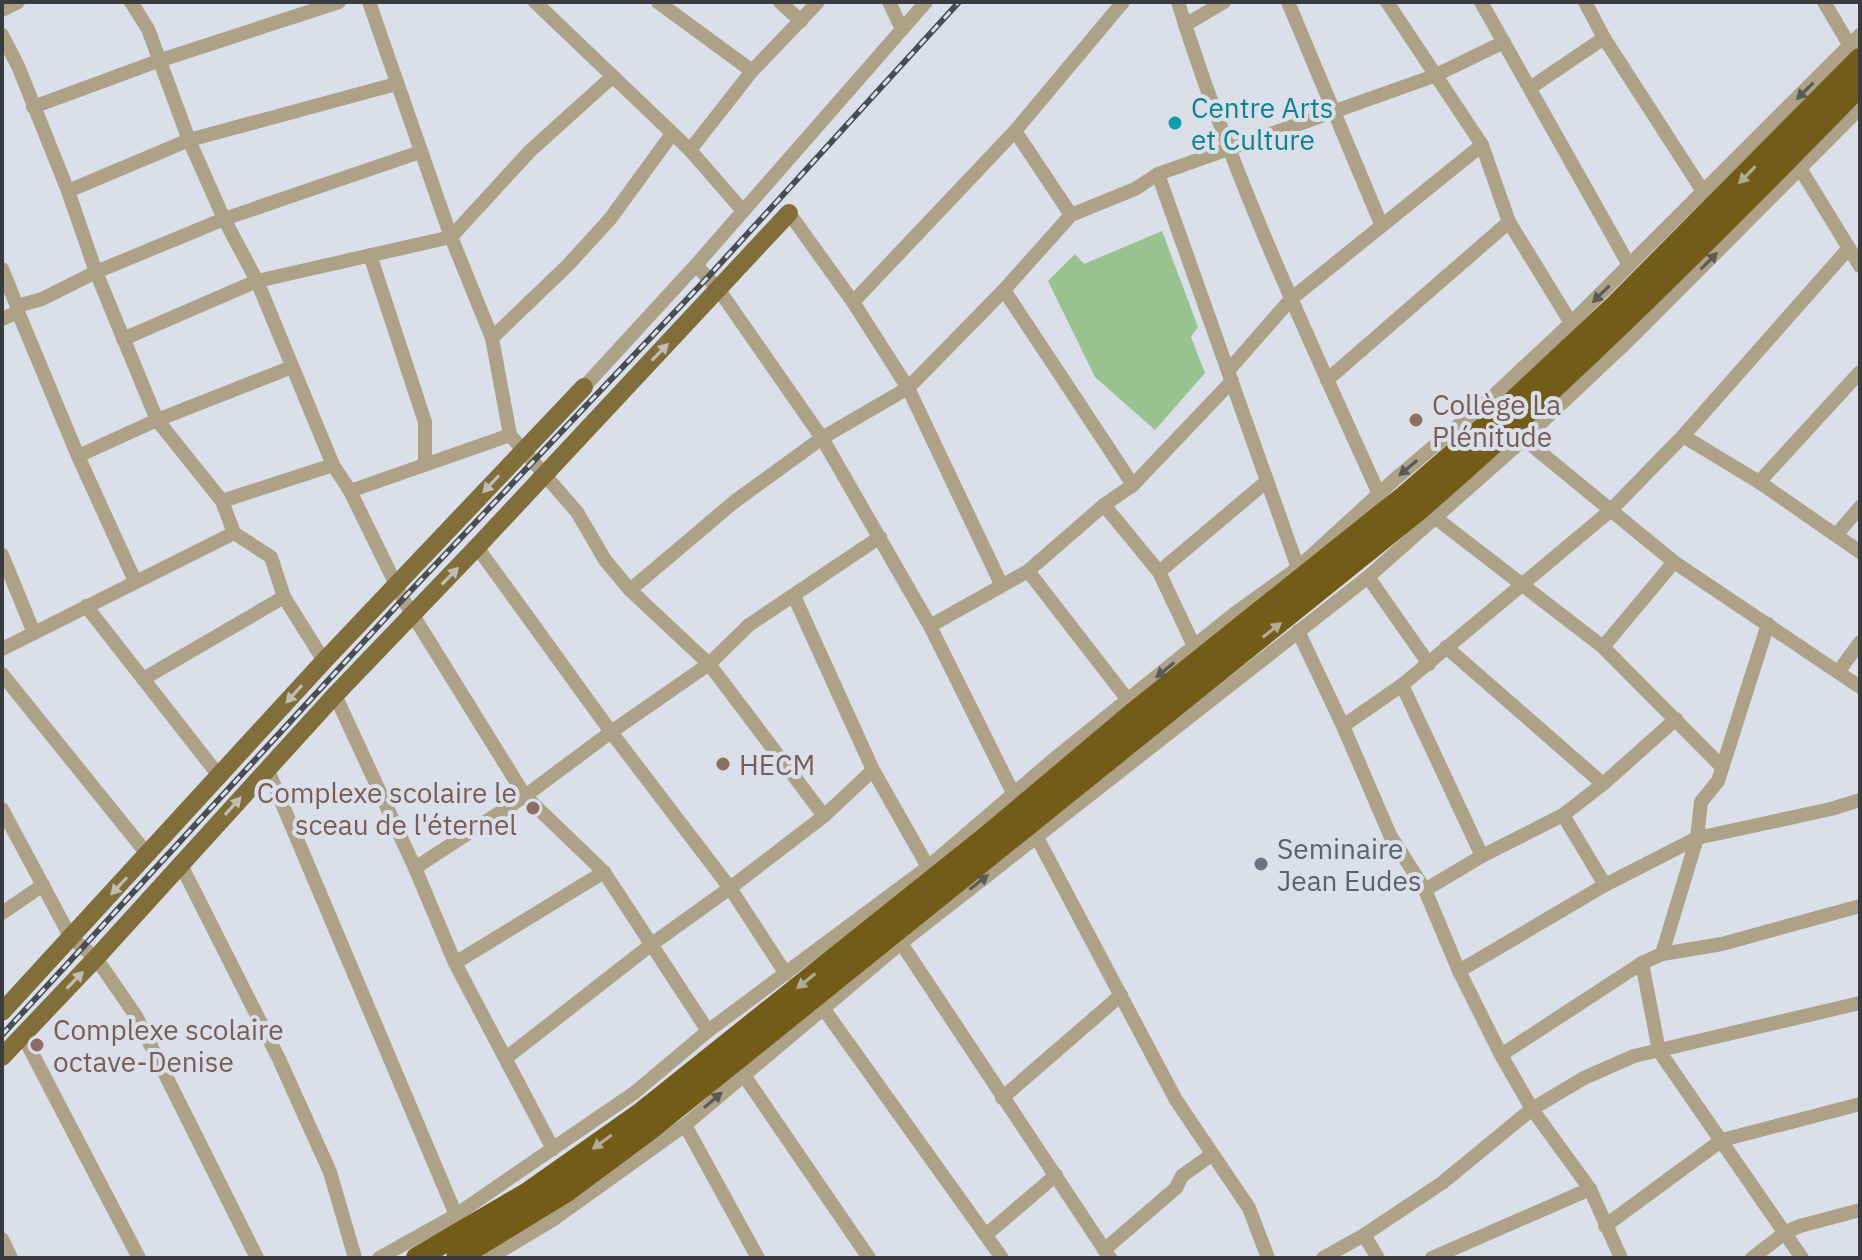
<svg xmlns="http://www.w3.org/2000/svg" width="1862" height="1260" viewBox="0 0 1862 1260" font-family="'IBM Plex Sans',sans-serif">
  <rect width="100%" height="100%" fill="#dadfe9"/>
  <polygon fill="#98c390" points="1162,231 1198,327 1191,337 1205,373 1155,430 1095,377 1048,281 1075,254 1084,264"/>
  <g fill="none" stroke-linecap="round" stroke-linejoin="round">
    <g stroke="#ada287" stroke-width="14">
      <polyline points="131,2 148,29 189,140 224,219 257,281 333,465 350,491 403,599 525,796 604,872 708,1031"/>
      <polyline points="369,2 451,237 492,338 510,435 577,512 605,560 630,590 709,664 824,816"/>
      <polyline points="535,2 690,150 743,211"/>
      <polyline points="658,2 752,71"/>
      <polyline points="780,2 801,21"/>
      <polyline points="889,2 902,29"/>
      <path d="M 1178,2 C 1230,171 1306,333 1379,494"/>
      <polyline points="1288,2 1381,224"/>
      <polyline points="1387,2 1482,145 1509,222 1571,323"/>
      <polyline points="1481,2 1629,265"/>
      <polyline points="1585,2 1604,38 1704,193"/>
      <polyline points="1824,2 1850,46"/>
      <polyline points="2,10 18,2"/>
      <polyline points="1185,25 1224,2"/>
      <polyline points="2,35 18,66 68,191 96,272 157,420 222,501 234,533 271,557 284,597 324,661"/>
      <polyline points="1530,88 1604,38"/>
      <polyline points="33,107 158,61 339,2"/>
      <polyline points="1015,131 1071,215"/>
      <polyline points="690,150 752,71 818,2"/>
      <polyline points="1801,170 1860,266"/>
      <polyline points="1158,174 1298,568"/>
      <polyline points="68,191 189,140 396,84"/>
      <polyline points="789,213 853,302 908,388 1001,584"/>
      <polyline points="370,255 425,422 425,463"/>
      <polyline points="696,265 719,290 822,438 930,626 1016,799"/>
      <polyline points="2,269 17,306"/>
      <polyline points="1004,290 1133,485"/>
      <polyline points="853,302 1015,131 1123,2"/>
      <polyline points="18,312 78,456 135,581"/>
      <polyline points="2,319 18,312 17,306 42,299 96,272 224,219 420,152"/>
      <polyline points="492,338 568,265 610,219 672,134"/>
      <polyline points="123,339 257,281 451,237 530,151 612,77"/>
      <polyline points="1228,371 1291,299 1482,145"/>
      <polyline points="1327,380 1509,222"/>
      <polyline points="584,387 696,265 926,2"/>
      <polyline points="1683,436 1759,482 1860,552"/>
      <polyline points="1524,439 1674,562 1860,687"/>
      <polyline points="78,456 157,420 292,367"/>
      <polyline points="1759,482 1860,372"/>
      <polyline points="350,491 510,435"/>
      <polyline points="222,501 333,465"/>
      <polyline points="1104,505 1159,572 1194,646"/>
      <polyline points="1437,519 1603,647 1722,767"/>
      <polyline points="1837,534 1860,507"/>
      <polyline points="477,547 611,732 730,888 786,974"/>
      <polyline points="2,555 34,633"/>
      <polyline points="1028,571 1128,700"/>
      <polyline points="1159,572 1267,481"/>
      <polyline points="1368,577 1429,664"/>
      <polyline points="630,590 734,502 822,438 908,388 1004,290 1071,215 1135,189 1158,174 1434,76 1504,42"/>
      <polyline points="794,596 873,770 928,867"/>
      <polyline points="86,606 220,777"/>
      <polyline points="930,626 1028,571 1104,505 1133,485 1232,381"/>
      <polyline points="1298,631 1343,726 1390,835 1425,890 1459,971 1501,1055 1532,1109 1590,1189 1621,1258"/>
      <polyline points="1446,647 1603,784"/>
      <polyline points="1603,647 1674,562"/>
      <polyline points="2,649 234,533"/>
      <polyline points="1839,671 1860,642"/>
      <polyline points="2,674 148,855"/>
      <polyline points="143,679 284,597"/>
      <polyline points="1402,685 1482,856"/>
      <polyline points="335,695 415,868 455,963 553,1149"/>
      <polyline points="1343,726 1402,685 1610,511 1683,436 1849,248"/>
      <polyline points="267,768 456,1215"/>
      <polyline points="2,809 71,938 96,958 136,1016 257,1258"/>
      <polyline points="1563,815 1605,885"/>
      <polyline points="1032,828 1176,1100 1249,1208 1268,1258"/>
      <polyline points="180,863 279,1059 330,1172 355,1258"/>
      <polyline points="415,868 525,796 611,732 709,664 749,625 880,537"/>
      <polyline points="1425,890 1482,856 1563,815 1603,784 1676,719"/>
      <polyline points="2,913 43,885"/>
      <polyline points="901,943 1110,1258"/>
      <polyline points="1662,954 1697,838 1701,802 1718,781 1768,624"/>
      <polyline points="455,963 604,872"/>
      <polyline points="1642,963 1659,1051 1802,1258"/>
      <polyline points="1459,971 1605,885 1697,838 1831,809 1860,800"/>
      <polyline points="823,1008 1002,1258"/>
      <polyline points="22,1034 139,1258"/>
      <polyline points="1501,1055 1642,963 1662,954 1722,944 1860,906"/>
      <polyline points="506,1058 652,944 730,888 824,816 873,770"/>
      <polyline points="743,1074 869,1258"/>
      <polyline points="1002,1098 1121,995"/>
      <polyline points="685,1125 758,1258"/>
      <polyline points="1605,1226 1722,1140 1860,1104"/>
      <polyline points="987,1234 1056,1175"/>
      <polyline points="1364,1235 1378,1258"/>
      <polyline points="2,1239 11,1258"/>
      <polyline points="1104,1250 1176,1188 1182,1176 1211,1155"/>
      <polyline points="379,1258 456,1215 634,1093 708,1031 928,867 1053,760 1234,614 1298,568 1394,480 1492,397 1571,323 1860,35"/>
      <polyline points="489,1258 551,1221 685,1125 901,943 1368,577 1524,439 1630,339 1860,108"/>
      <polyline points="1323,1258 1364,1235 1442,1183 1532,1109 1584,1078 1634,1056 1860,1003"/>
      <polyline points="1432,1258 1590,1189"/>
      <polyline points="1752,1258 1786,1232 1800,1226 1860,1210"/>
    </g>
    <g stroke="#826e3a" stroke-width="18">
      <polyline points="2,1012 324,661 584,387"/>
      <polyline points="2,1057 96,958 335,695 477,547 789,213"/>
    </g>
    <g stroke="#735c17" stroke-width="22">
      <polyline points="417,1258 528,1193 640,1114 989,835 1135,712 1405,496 1503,411 1615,306 1860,59"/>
      <path d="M 457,1258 L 568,1190 L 650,1129 L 1417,511 C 1572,376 1717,232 1860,85"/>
    </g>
    <g stroke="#494c50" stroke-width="6">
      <polyline id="rail" points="2,1035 403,599 708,277 959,2"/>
    </g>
    <use href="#rail" stroke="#dadfe9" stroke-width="3" stroke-dasharray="9" stroke-linecap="butt"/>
  </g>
  <defs><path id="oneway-solid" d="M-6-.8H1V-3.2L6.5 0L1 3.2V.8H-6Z" transform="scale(2)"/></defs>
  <g fill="#5c5a55">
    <use href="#oneway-solid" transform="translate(1805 91) rotate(135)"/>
    <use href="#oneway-solid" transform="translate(1709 261) rotate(-45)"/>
    <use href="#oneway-solid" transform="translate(1601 294) rotate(135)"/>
    <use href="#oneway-solid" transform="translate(1408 468) rotate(140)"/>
    <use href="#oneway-solid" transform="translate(1165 670) rotate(141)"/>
    <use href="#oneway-solid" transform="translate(979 882) rotate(-38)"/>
    <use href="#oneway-solid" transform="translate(713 1100) rotate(-41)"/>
  </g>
  <g fill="#b1ab95">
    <use href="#oneway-solid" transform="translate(1747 175) rotate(134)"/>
    <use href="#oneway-solid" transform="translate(1272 630) rotate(-38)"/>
    <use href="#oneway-solid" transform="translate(806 981) rotate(141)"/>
    <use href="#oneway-solid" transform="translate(602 1142) rotate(144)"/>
  </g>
  <g fill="#c0bdb4">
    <use href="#oneway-solid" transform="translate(660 352) rotate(-46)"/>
    <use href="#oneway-solid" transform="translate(491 484) rotate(133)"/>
    <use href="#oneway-solid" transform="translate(450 576) rotate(-46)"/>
    <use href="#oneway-solid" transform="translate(294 694) rotate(132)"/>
    <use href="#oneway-solid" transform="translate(233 806) rotate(-48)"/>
    <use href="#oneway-solid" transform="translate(119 886) rotate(133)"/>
    <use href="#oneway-solid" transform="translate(75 980) rotate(-46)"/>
  </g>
  <circle fill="#0f9aa8" stroke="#dadfe9" stroke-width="3" cx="1175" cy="123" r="8"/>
  <g fill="#8d6e63" stroke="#dadfe9" stroke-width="3">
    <circle cx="1416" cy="420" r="8"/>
    <circle cx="723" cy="764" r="8"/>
    <circle cx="533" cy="808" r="8"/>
    <circle cx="37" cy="1045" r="8"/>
  </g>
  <circle fill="#6b7280" stroke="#dadfe9" stroke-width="3" cx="1261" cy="864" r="8"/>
  <g text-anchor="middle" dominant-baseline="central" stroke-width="8" stroke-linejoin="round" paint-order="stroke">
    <g font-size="28" fill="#0d838f" stroke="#dadfe9" text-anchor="start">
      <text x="1191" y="107">Centre Arts<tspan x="1191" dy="32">et Culture</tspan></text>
    </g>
    <g font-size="28" fill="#785e54" stroke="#dadfe9" text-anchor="start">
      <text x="1432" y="404">Collège La<tspan x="1432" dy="32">Plénitude</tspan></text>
      <text x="739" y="764">HECM</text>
      <text x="517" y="792" text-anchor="end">Complexe scolaire le<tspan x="517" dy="32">sceau de l'éternel</tspan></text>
      <text x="53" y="1029">Complexe scolaire<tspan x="53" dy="32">octave-Denise</tspan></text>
    </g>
    <g font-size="28" fill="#5b616d" stroke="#dadfe9" text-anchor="start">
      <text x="1277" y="848">Seminaire<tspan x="1277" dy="32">Jean Eudes</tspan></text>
    </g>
  </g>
  <rect width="1862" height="1260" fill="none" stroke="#393b3f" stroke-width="8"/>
</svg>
